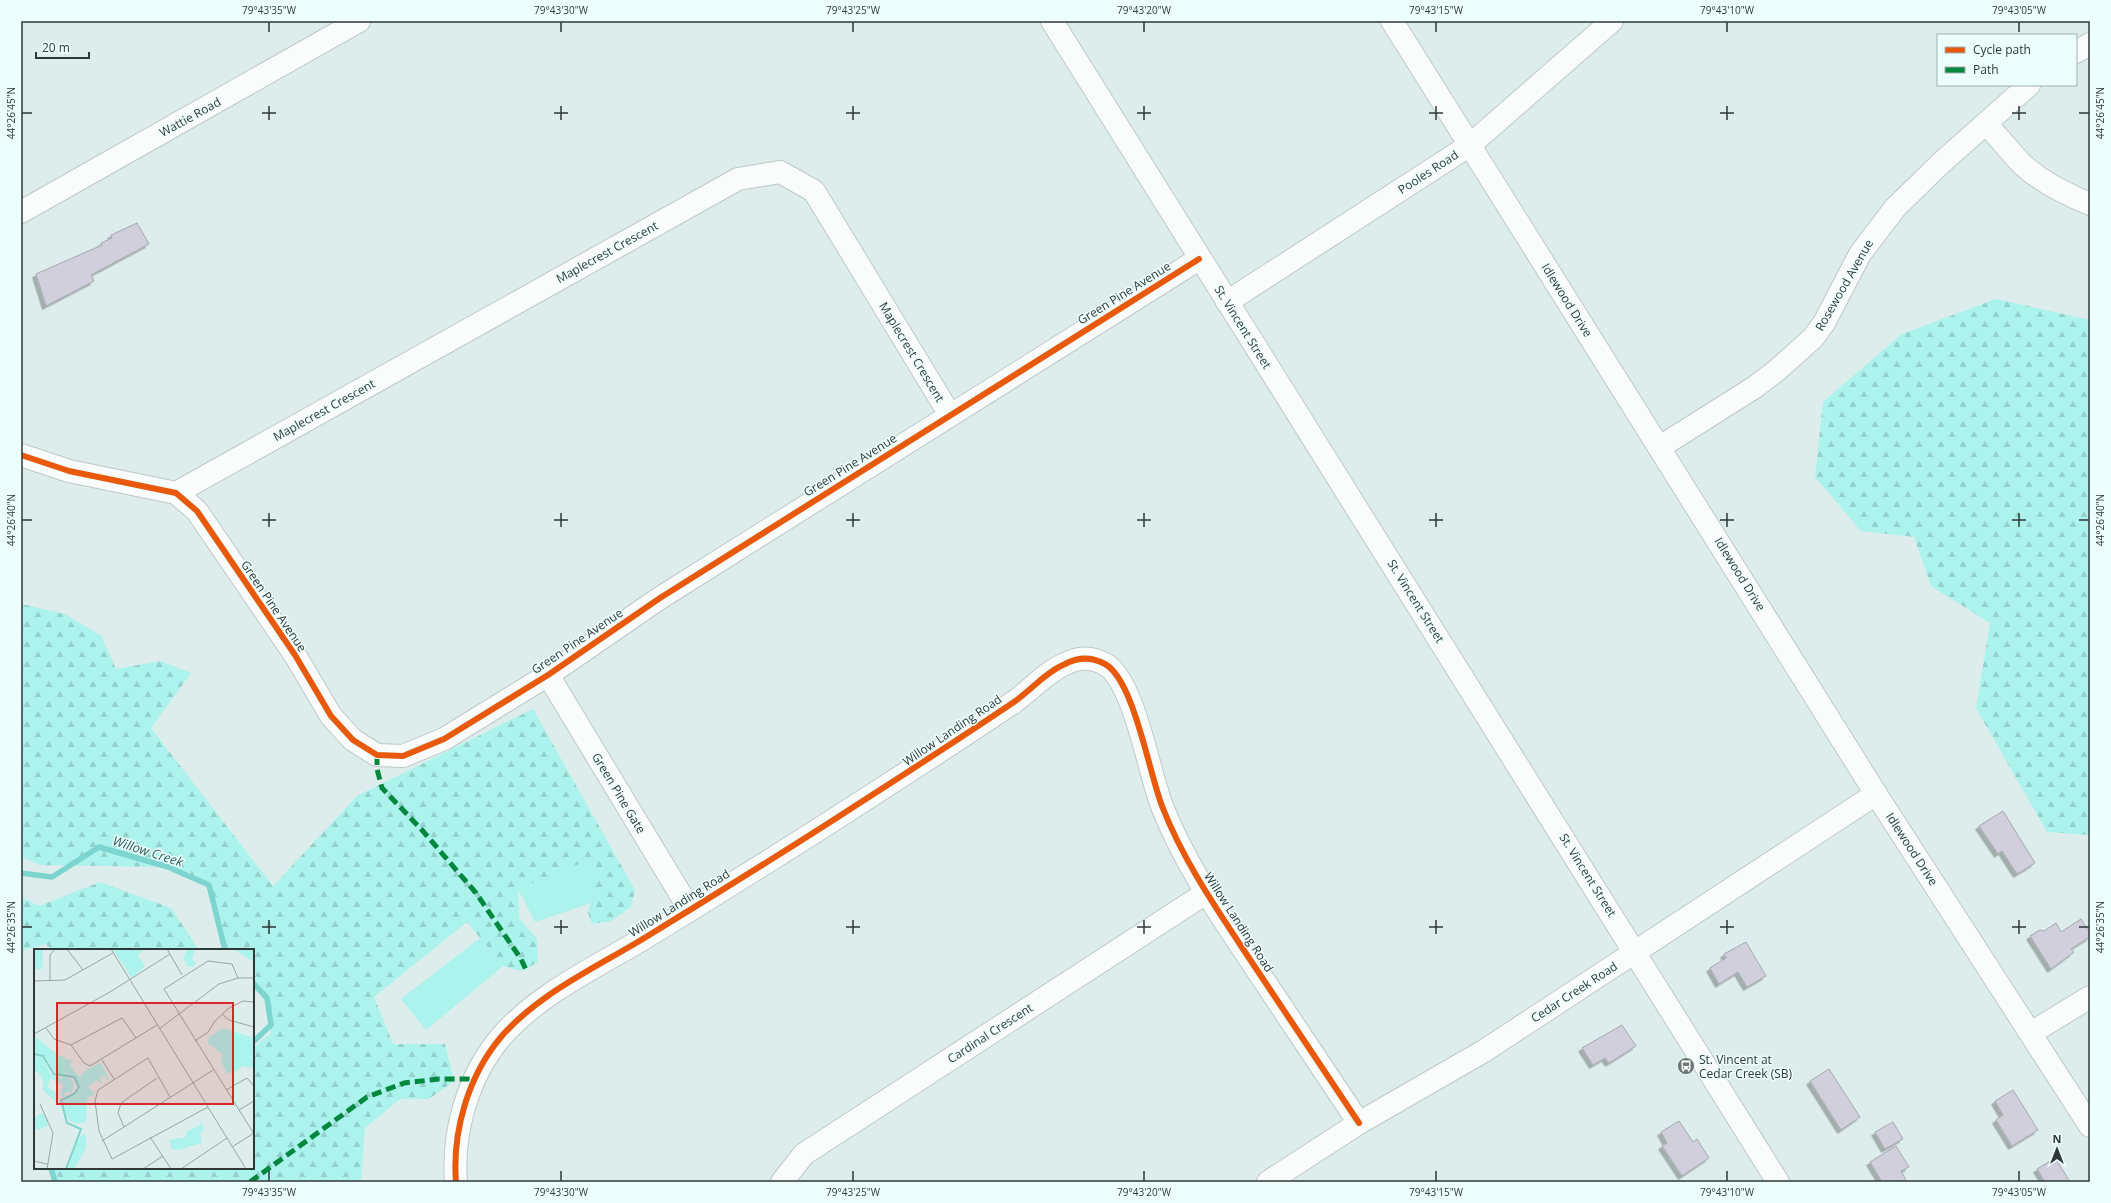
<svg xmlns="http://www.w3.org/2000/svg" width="2111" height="1203" viewBox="0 0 2111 1203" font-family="'Open Sans',sans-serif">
  <defs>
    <pattern id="forest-firs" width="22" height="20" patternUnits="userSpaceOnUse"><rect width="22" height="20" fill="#acf2ed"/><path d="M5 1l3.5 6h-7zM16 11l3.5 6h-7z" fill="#94d0cc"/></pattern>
    <filter id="shadow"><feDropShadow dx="-3.5" dy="3.5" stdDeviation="0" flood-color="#0004"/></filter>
  </defs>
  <rect width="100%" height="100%" fill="#ddedeb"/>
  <g fill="url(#forest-firs)">
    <polygon points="1996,299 2090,320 2090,835 2047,832 1976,708 1990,623 1931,586 1914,537 1861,531 1815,477 1823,402 1902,334"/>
    <polygon points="21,604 65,614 101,636 116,669 160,661 191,673 151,728 273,886 357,796 533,709 635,890 631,907 611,921 592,924 588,913 596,888 518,889 519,918 537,939 538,962 522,971 503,966 467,922 374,997 393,1044 445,1044 454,1081 429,1099 400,1099 365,1128 361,1182 58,1182 52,1168 253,1168 253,1048 271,1033 268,1003 253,986 253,950 225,950 209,885 168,867 41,865 21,857"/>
    <polygon points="100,882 171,908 199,950 51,950 46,944 21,951 21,897 39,906"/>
  </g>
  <g fill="#acf2ed">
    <polygon points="587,861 596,888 591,903 535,922 518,889"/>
    <polygon points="480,938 503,966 426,1030 401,999"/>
  </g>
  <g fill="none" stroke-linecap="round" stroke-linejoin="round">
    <g stroke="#7cd5cf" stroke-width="5.5">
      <polyline points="21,873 52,877 99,847 168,867 209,885 225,950"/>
      <polyline points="253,983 267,998 271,1025 253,1042"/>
      <polyline points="51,1168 55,1182"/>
    </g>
  </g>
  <g fill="#d1cfdc" stroke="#a4a9ac" filter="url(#shadow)">
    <polygon points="137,223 149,244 91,275 94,281 46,306 36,274 102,245 101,243 112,238 111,235"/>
    <polygon points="2003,811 2035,863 2017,874 2002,851 1998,854 1979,826"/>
    <polygon points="2081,919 2090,933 2090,937 2071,949 2074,952 2051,969 2030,936 2040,930 2044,931 2056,923 2061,932"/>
    <polygon points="1746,942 1766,976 1747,987 1738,972 1719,984 1710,968 1726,958 1724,954"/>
    <polygon points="1622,1025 1636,1046 1609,1063 1605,1058 1593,1065 1582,1048"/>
    <polygon points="1829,1069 1860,1117 1841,1130 1810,1081"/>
    <polygon points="2013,1090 2038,1130 2012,1146 1996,1120 2003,1115 1995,1101"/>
    <polygon points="1679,1121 1693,1142 1697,1139 1709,1158 1682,1176 1662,1146 1667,1143 1661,1132"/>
    <polygon points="1893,1122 1903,1139 1885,1149 1875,1132"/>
    <polygon points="1896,1146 1909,1167 1901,1171 1907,1182 1882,1182 1870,1162"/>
    <polygon points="2055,1158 2064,1172 2070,1182 2045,1182 2037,1169"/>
  </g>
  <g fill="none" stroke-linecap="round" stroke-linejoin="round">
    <g stroke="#bcc9c8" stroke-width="24">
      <g id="minor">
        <path d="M 1052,21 C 1291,410 1539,793 1778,1182"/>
        <polyline points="1392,21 1876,794 2090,1126"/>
        <polyline points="2076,52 2090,44"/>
        <path d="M 1986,124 C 1999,137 2010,152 2023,165 C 2043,183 2065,194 2090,204"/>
        <polyline points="21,212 359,21"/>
        <polyline points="1227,302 1470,145 1612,21"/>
        <polyline points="1660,447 1755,387 1776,371 1813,338 1824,323 1860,254 1895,208 1940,164 2029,85"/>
        <polyline points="21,455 69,471 176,493 197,511 295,655 331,716 353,740 377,755 403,756 444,739 548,675 660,598 1199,259"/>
        <polyline points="176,493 738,179 780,172 814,191 950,415"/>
        <polyline points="548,675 690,910"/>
        <polyline points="2031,1033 2090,997"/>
        <path d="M 456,1182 C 452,1132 468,1076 501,1037 C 539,993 597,967 646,937 C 716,894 786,851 855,806 C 908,772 962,737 1014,702 C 1031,690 1046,672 1065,664 C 1078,657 1092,657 1105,664 C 1134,680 1149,773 1162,806 C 1184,863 1220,914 1253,964 C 1288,1017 1324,1070 1359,1123"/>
        <polyline points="782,1182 804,1154 1206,893"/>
        <polyline points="1268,1182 1359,1123 1484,1051 1876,794"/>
      </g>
    </g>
    <use href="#minor" stroke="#fafcfc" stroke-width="22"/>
    <g stroke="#00873e" stroke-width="5" stroke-dasharray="10 5" stroke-linecap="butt">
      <polyline points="377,755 377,769 382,788 422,830 476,893 521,959 527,972"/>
      <polyline points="250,1182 367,1097 404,1083 439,1079 475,1079"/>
    </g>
    <g stroke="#edfffd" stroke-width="8">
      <g id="cycleway">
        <polyline points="21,455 69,471 176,493 197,511 295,655 331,716 353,740 377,755 403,756 444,739 548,675 660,598 1199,259"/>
        <path d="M 456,1182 C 452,1132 468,1076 501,1037 C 539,993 597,967 646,937 C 716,894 786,851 855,806 C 908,772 962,737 1014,702 C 1031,690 1046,672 1065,664 C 1078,657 1092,657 1105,664 C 1134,680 1149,773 1162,806 C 1184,863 1220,914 1253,964 C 1288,1017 1324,1070 1359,1123"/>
      </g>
    </g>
    <use href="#cycleway" stroke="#e8590c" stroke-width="6"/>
  </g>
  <path fill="none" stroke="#2d3837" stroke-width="1.5" d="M 269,22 L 269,32M 561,22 L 561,32M 853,22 L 853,32M 1144,22 L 1144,32M 1436,22 L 1436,32M 1727,22 L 1727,32M 2019,22 L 2019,32M 269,106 L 269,120M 561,106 L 561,120M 853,106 L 853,120M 1144,106 L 1144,120M 1436,106 L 1436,120M 1727,106 L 1727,120M 2019,106 L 2019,120M 22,113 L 32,113M 262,113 L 276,113M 554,113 L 568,113M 846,113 L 860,113M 1137,113 L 1151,113M 1429,113 L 1443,113M 1720,113 L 1734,113M 2012,113 L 2026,113M 2079,113 L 2089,113M 269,513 L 269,527M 561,513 L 561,527M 853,513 L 853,527M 1144,513 L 1144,527M 1436,513 L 1436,527M 1727,513 L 1727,527M 2019,513 L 2019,527M 22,520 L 32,520M 262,520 L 276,520M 554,520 L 568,520M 846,520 L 860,520M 1137,520 L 1151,520M 1429,520 L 1443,520M 1720,520 L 1734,520M 2012,520 L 2026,520M 2079,520 L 2089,520M 269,920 L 269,934M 561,920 L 561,934M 853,920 L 853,934M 1144,920 L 1144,934M 1436,920 L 1436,934M 1727,920 L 1727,934M 2019,920 L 2019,934M 22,927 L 32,927M 262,927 L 276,927M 554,927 L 568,927M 846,927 L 860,927M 1137,927 L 1151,927M 1429,927 L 1443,927M 1720,927 L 1734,927M 2012,927 L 2026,927M 2079,927 L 2089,927M 269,1171 L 269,1181M 561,1171 L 561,1181M 853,1171 L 853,1181M 1144,1171 L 1144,1181M 1436,1171 L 1436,1181M 1727,1171 L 1727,1181M 2019,1171 L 2019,1181"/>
  <defs>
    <g id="bus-disc" transform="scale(0.9)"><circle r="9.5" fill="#6b7776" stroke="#edfffd"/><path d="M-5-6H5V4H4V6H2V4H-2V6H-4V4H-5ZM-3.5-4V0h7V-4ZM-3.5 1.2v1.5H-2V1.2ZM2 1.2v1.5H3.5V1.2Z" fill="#fff"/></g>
  </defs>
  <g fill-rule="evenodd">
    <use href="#bus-disc" x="1686" y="1066"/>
  </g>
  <g text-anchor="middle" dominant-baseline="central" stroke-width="3" stroke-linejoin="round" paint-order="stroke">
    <g font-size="12" fill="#2d3837" stroke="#edfffd">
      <text transform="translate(190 117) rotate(-29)">Wattie Road</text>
      <text transform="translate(1428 172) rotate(-33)">Pooles Road</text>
      <text transform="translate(607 252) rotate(-29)">Maplecrest Crescent</text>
      <text transform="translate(1844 285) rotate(-60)">Rosewood Avenue</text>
      <text transform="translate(1124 293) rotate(-32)">Green Pine Avenue</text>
      <text transform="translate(1567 300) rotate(58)">Idlewood Drive</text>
      <text transform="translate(1243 327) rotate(58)">St. Vincent Street</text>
      <text transform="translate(912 352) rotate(59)">Maplecrest Crescent</text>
      <text transform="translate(324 410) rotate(-29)">Maplecrest Crescent</text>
      <text transform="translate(850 465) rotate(-32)">Green Pine Avenue</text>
      <text transform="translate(1740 574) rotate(58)">Idlewood Drive</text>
      <text transform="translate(1416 601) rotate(58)">St. Vincent Street</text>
      <text transform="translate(274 606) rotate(56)">Green Pine Avenue</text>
      <text transform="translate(577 641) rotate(-34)">Green Pine Avenue</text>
      <text transform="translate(952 730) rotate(-34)">Willow Landing Road</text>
      <text transform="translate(619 793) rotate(59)">Green Pine Gate</text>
      <text transform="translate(1912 849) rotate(57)">Idlewood Drive</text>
      <text transform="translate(1588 875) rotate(58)">St. Vincent Street</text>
      <text transform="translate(679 903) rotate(-32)">Willow Landing Road</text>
      <text transform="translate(1239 922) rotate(57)">Willow Landing Road</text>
      <text transform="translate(1574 992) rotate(-33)">Cedar Creek Road</text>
      <text transform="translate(990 1033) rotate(-33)">Cardinal Crescent</text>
    </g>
    <g font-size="12" fill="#2d3837" stroke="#edfffd" text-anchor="start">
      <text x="1699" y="1059">St. Vincent at<tspan x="1699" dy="14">Cedar Creek (SB)</tspan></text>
    </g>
    <g font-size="13" font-style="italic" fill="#2f615e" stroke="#edfffd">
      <text transform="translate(148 851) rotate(18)">Willow Creek</text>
    </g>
  </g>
  <g transform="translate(34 949)">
    <rect width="220" height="220" fill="#ddedeb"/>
    <path d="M 0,0 L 9,0 L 8,20 L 0,20 ZM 78,0 L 111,0 L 103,6 L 111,17 L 98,29 ZM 154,0 L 161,0 L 158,10 L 162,14 L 158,18 L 154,18 L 149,8 ZM 196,0 L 220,0 L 220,13 L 208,5 ZM 189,79 L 220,89 L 220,119 L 209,117 L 200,123 L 193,124 L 187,113 L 189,106 L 174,94 L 175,88 ZM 0,87 L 20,103 L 32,110 L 39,111 L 35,115 L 45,128 L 52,121 L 67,114 L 75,130 L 72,131 L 71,126 L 66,129 L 68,135 L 62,131 L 54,138 L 61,145 L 53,149 L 52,172 L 43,175 L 35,171 L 27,151 L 40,145 L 45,138 L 40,128 L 23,125 L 11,107 L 1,104 ZM 0,107 L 8,108 L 17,125 L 26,130 L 31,128 L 37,130 L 40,135 L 38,144 L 32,143 L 30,148 L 26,147 L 29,136 L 16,129 L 14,138 L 24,146 L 21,149 L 24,155 L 9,141 L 9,131 L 4,123 L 0,123 ZM 167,173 L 170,180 L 166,185 L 168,194 L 144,201 L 138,200 L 135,191 L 152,188 L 153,182 L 165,177 ZM 49,184 L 52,187 L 52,199 L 40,220 L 34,220 L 42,194 Z" fill="#acf2ed"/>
    <path d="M 9,164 L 15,176 L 4,181 L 0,180 L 0,168 Z" fill="#acf2ed"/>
    <path fill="none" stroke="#7cd5cf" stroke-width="2" d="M 0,105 L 9,107 L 20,125 L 40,128 L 45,138 L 40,145 L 27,151 L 33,174 L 47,180 L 32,220"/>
    <path fill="none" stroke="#97a5a3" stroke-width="1" d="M 33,0 L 49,21M 77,0 L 212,220M 133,0 L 148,26M 204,29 L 198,15 L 174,12 L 130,40 L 220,185M 0,32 L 31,31 L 79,4M 16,32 L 16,6 L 21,0M 188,65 L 195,71 L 220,78M 12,79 L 20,90 L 37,96 L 50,114 L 56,117 L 123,76M 125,80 L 185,35 L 204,29 L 220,29M 0,85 L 76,43 L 136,5M 161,92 L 174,83 L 181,72 L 195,59 L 209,52 L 220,53M 37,96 L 88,69 L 102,89M 68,111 L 80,130M 192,141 L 213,129 L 220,137M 136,148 L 114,109 L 64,141 L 61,152 L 65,182 L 78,210 L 174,158M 6,155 L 19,184 L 13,220M 205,161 L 220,152M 90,178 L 84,164 L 87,154 L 123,129M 116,188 L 137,220M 68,192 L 179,121M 198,198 L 220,184M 0,212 L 13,215M 109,220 L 129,207M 147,220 L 193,189"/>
    <path fill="#d62828" fill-opacity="0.15" stroke="#d62828" stroke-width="2" d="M 23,54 L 199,54 L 199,155 L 23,155 Z"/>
    <rect width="220" height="220" fill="none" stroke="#2d3837" stroke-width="2"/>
  </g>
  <rect width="2111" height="1203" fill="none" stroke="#edfffd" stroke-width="44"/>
  <rect x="1937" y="34" width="140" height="52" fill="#edfffd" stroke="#a0afae"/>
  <rect x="1945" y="47" width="20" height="6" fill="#e8590c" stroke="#a0afae"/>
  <text x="1973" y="54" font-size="12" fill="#2d3837">Cycle path</text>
  <rect x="1945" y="67" width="20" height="6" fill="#00873e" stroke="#a0afae"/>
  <text x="1973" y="74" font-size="12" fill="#2d3837">Path</text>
  <g transform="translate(2057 1149)" stroke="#edfffd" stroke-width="3" paint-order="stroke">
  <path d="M0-3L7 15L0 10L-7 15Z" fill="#2d3837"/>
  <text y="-6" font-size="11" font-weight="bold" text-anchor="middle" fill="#2d3837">N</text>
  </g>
  <path d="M36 52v6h53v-6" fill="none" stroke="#2d3837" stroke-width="2"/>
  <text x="42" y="52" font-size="12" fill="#2d3837" stroke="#edfffd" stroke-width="3" paint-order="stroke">20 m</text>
  <rect x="22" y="22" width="2067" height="1159" fill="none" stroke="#2d3837" stroke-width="1.5"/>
  <g font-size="10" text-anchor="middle" fill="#2d3837">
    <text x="269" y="14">79°43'35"W</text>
    <text x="561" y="14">79°43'30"W</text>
    <text x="853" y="14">79°43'25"W</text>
    <text x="1144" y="14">79°43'20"W</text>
    <text x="1436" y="14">79°43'15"W</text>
    <text x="1727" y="14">79°43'10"W</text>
    <text x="2019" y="14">79°43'05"W</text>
    <text transform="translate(11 113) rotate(-90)" y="4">44°26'45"N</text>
    <text transform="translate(2100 113) rotate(-90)" y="4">44°26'45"N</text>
    <text transform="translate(11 520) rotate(-90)" y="4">44°26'40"N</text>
    <text transform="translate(2100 520) rotate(-90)" y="4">44°26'40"N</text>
    <text transform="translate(11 927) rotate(-90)" y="4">44°26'35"N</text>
    <text transform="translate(2100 927) rotate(-90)" y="4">44°26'35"N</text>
    <text x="269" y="1196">79°43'35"W</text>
    <text x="561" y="1196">79°43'30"W</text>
    <text x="853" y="1196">79°43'25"W</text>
    <text x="1144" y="1196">79°43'20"W</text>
    <text x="1436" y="1196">79°43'15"W</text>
    <text x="1727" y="1196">79°43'10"W</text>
    <text x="2019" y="1196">79°43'05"W</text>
  </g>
</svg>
